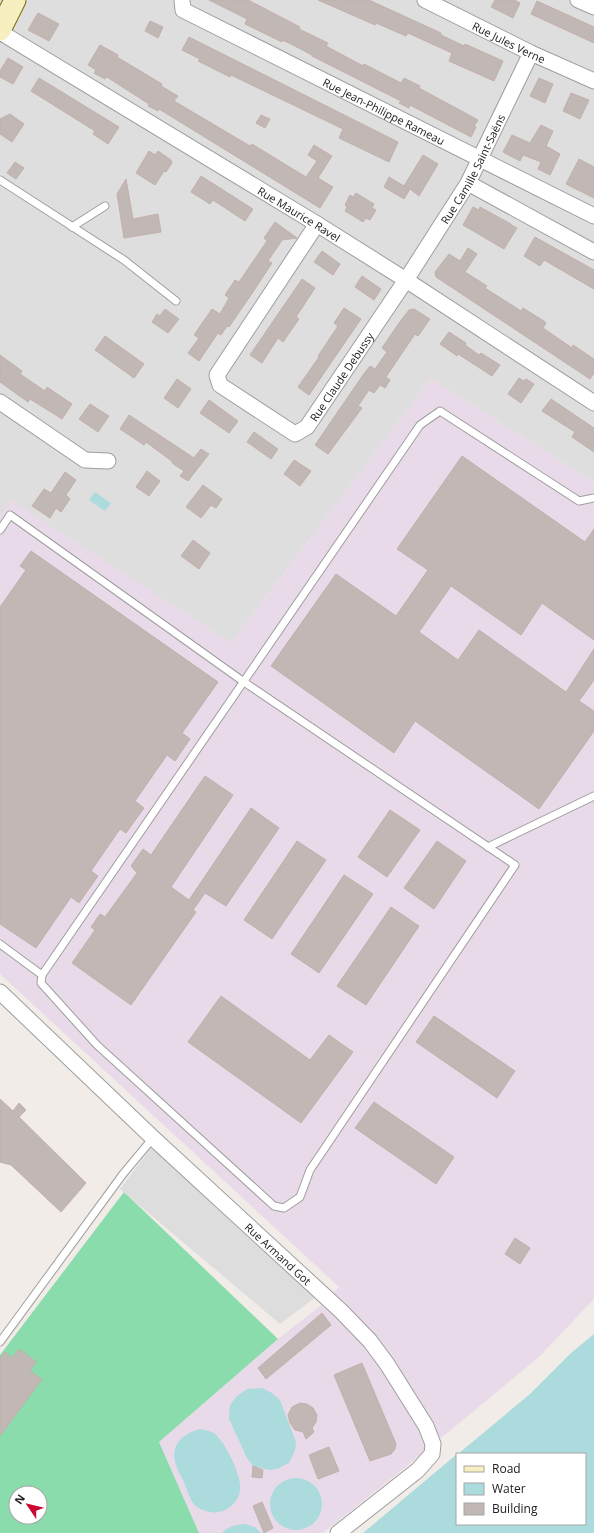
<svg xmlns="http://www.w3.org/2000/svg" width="594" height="1533" viewBox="0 0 594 1533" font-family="'Open Sans',sans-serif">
  <rect width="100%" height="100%" fill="#f1ece8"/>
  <polygon fill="#dfdede" points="0,0 594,0 594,482 431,379 231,643 11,501 0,517"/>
  <polygon fill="#e9daea" points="431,379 594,482 594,1299 539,1357 417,1458 323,1533 199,1533 159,1442 278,1339 320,1306 339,1287 0,974 0,517 11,500 231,643"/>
  <path fill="#8adcac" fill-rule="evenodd" d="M 124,1192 L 278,1339 L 159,1442 L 199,1533 L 0,1533 L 0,1355 ZM 16,1493 L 40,1493 L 40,1517 L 16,1517 Z"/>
  <polygon fill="#ddd" points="153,1145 317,1296 280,1324 120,1189"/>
  <g fill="#abdbdc">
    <polygon points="95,492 111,503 105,511 89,500"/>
    <polygon points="594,1334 594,1533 363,1533 457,1454 457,1524 585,1524 585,1454 458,1454 530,1394 571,1353"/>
    <polygon points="262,1388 272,1393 280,1400 296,1442 295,1450 289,1463 277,1469 269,1470 253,1466 247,1458 229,1419 230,1405 237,1396 247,1389"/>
    <path d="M 200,1429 C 205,1430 211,1431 215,1434 C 225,1442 243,1477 240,1491 C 239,1497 236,1502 231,1506 C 221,1516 202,1514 193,1503 C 189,1497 186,1487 183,1480 C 180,1474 176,1468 175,1461 C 171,1443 185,1433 200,1429 Z"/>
    <circle cx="296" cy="1504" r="26"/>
    <path d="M 245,1524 L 255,1527 L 261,1533 L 222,1533 C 228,1526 236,1525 245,1524 Z"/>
  </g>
  <g fill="#c1b7b4" stroke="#c2b0ab">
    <polygon points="209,0 248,0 300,27 299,29 328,43 326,46 363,66 364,64 401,83 404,78 420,86 419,88 478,120 474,126 476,127 471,137 410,105 409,108 399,103 401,101 312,56 312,55 291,44 282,40 282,42 245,24 247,19"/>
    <polygon points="318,0 369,0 441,33 441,35 464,46 465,44 503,61 494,81 449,61 452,53 408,33 406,36 376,23 375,25"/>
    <polygon points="495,0 514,0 520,3 513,18 491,7"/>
    <polygon points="537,1 594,27 594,43 531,14"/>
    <polygon points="38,13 59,24 49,41 28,30"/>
    <polygon points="150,21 163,27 158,38 145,31"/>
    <polygon points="189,37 398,142 389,162 339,138 343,129 231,75 230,77 198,61 200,59 182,50"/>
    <polygon points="100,45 118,55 117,57 162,84 161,86 178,96 174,101 250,146 252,144 306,177 317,161 308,155 314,145 332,156 318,178 333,187 320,208 159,109 158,111 148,106 149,104 107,77 105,79 94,73 96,70 88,65"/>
    <polygon points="8,58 23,67 13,84 0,77 0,71"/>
    <polygon points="39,78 119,127 108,144 93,134 95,131 31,91"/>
    <polygon points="539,78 553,84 545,103 530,96"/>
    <polygon points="571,93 589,100 580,119 563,111"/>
    <polygon points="10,114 24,124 12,142 0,134 0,119"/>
    <polygon points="261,115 270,119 265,128 256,123"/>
    <polygon points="541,125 553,131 546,146 560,154 550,175 538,169 541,162 523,155 520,161 503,152 512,135 530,143"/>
    <polygon points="149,151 155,155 158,151 171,160 172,163 166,172 164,171 155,185 136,173"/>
    <polygon points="423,155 438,164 419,196 410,189 404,199 384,187 389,177 409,189 404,186"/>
    <polygon points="579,159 594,167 594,198 566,184"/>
    <polygon points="15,162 24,168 16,179 7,173"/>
    <polygon points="201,176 253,209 245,221 213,200 210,204 191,192"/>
    <polygon points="126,179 133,219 158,214 161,232 124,238 117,194"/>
    <polygon points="356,193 374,204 372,208 376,210 370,220 366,218 363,222 345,211 347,207 345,205 350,195 353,197"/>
    <polygon points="473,207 479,210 480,207 511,224 511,225 517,228 504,249 463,225"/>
    <polygon points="275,222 297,238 282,240 268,261 272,263 253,292 229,327 227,326 221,335 218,333 199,361 188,353 199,338 194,335 212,309 220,314 229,298 225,295 235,280 239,282 267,241 264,238"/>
    <polygon points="535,237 594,270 594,289 544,260 540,266 524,256"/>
    <polygon points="468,248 477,254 465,272 487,286 485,288 521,311 523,308 544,321 546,323 543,328 572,348 573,345 594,359 594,373 590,379 436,277 435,272 449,254 460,261"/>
    <polygon points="322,251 340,264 333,275 314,262"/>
    <polygon points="362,276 381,289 374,300 355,287"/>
    <polygon points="302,279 315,288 296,317 299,319 283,342 278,338 262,363 250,355"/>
    <polygon points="344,308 361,319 309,395 298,387 319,357 318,356 338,326 334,323"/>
    <polygon points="165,309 179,319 168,333 152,322 157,314 160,316"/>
    <polygon points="414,309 430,319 418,336 415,334 386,377 390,380 385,388 380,385 374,393 369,390 358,406 362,408 328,454 315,445 363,375 370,366 375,369 387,352 382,348 399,323 409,310"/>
    <polygon points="449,332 466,343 465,345 479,355 481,353 500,365 492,376 458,354 457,356 440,344"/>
    <polygon points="105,336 144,364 134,378 95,350"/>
    <polygon points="0,355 22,371 20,374 45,391 47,387 72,404 62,419 30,399 28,402 0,382"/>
    <polygon points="519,378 524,381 526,379 534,384 521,403 508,394"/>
    <polygon points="177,379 191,389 178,408 164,398"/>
    <polygon points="551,399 594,428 594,452 572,437 575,432 542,411"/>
    <polygon points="209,400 238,421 229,433 200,413"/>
    <polygon points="90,404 109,416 98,432 79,419"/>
    <polygon points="129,415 194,458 201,449 209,454 188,481 180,476 184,471 172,463 173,462 146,442 144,445 120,429"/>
    <polygon points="254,432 278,449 271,459 247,442"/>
    <polygon points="462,456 585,542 594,529 594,640 542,603 521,635 451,586 419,632 458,660 479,630 566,692 594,649 594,680 579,701 594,711 594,731 539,809 415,721 394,753 271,666 336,574 396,616 428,570 397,549"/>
    <polygon points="294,460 311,471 300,486 284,474"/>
    <polygon points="147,471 160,481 149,496 136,487"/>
    <polygon points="65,472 76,480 66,495 70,499 61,512 56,508 50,518 32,506 44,489 51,493"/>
    <polygon points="203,485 222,499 216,508 211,505 201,518 186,507"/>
    <polygon points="193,540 210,553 199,569 181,556"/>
    <polygon points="31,551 218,682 182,733 190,739 175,761 167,755 135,801 144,808 126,833 120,829 91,871 98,876 79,903 71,897 36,948 0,924 0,607 26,570 20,566"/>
    <polygon points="205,776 233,795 171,887 189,900 251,808 279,828 226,906 205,893 193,910 196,912 131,1005 72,963 95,930 91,927 100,914 105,917 137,873 131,866 143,849 151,855"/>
    <polygon points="390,810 420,830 387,877 358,857"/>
    <polygon points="297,841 326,860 272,939 244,920"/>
    <polygon points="437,841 466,861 434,909 404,888"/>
    <polygon points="344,875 373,894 319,973 291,954"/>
    <polygon points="391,907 419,926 366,1005 337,986"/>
    <polygon points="221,996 310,1060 329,1035 353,1052 301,1123 188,1042"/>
    <polygon points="434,1016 515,1071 497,1098 416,1042"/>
    <polygon points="0,1099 13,1111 19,1103 26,1110 19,1117 86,1183 61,1212 11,1165 0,1162"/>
    <polygon points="374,1102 454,1157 436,1184 355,1128"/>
    <polygon points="515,1238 530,1248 520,1264 505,1254"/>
    <polygon points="322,1313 331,1325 266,1379 258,1368"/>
    <polygon points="19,1349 36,1362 30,1371 42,1379 0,1436 0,1358 5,1352 12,1358"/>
    <polygon points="362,1363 396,1444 395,1449 391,1454 370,1461 334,1375"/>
    <polygon points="300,1403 307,1404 313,1408 317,1415 316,1422 312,1428 314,1432 306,1439 303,1432 295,1430 290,1423 288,1415 292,1407"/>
    <polygon points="329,1447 339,1471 318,1479 309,1455"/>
    <polygon points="253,1466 263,1470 262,1478 252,1477"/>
    <polygon points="262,1502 273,1528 264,1533 253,1506"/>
  </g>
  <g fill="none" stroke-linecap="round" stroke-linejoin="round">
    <g stroke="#9e9e9e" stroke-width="9">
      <g id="service">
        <polyline points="0,180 124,260 176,301"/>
        <polyline points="72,227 105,206"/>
        <polyline points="0,530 10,515 244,682 515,865 310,1170 300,1197 284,1208 274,1206 97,1045 41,983 42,975 0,944"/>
        <polyline points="488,847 594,796"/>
        <polyline points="42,975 420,425 440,411 579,501 594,498"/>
        <polyline points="0,1342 123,1174 153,1138"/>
      </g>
    </g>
    <g stroke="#9e9e9e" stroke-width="17">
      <g id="minor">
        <path id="s1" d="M 182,0 L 183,10 L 594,216"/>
        <path id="s2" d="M 425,0 L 531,53 L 594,81"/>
        <polyline points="578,0 594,7"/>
        <path id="s3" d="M 0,32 L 317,224 L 406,280 L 594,403"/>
        <polyline points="468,183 594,252"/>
        <path id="s4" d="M 317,224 L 217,375 L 220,385 L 295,434 L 307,427 L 406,280 L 468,183 L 531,53"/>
        <polyline points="0,402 85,460 108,461"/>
        <path id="s5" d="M 0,992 L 153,1138 L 341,1311 L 370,1341 L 387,1364 L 426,1426 L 433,1444 L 432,1454 L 418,1470 L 338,1533"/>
      </g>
    </g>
    <g stroke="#766d0a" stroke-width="23">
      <polyline id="secondary" points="0,30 15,0"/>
    </g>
    <use href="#service" stroke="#fff" stroke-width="7"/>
    <use href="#minor" stroke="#fff" stroke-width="15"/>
    <use href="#secondary" stroke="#f7efbf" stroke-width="21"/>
  </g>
  <g text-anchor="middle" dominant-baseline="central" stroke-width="3" stroke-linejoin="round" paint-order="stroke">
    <g font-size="11" fill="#212121" stroke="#fff">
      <text stroke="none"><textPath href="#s2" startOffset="94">Rue Jules Verne</textPath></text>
      <text stroke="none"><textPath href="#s1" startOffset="235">Rue Jean-Philippe Rameau</textPath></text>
      <text stroke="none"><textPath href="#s4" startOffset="602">Rue Camille Saint-Saëns</textPath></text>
      <text stroke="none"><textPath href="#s3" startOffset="350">Rue Maurice Ravel</textPath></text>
      <text stroke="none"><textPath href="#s4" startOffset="356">Rue Claude Debussy</textPath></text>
      <text stroke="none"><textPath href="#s5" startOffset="382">Rue Armand Got</textPath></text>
    </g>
  </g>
  <rect x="456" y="1453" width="130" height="72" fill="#ffffff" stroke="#a6a6a6"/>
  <rect x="464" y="1466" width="20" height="6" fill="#f7efbf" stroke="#a6a6a6"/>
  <text x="492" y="1473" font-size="12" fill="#212121">Road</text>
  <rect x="464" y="1483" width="20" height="12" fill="#abdbdc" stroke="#a6a6a6"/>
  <text x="492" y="1493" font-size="12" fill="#212121">Water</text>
  <rect x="464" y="1503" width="20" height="12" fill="#c1b7b4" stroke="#a6a6a6"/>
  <text x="492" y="1513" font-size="12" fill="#212121">Building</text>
  <g transform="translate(28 1505) rotate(305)"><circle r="19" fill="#ffffff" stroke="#a6a6a6"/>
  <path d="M0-3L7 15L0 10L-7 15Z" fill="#c9092e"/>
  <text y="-6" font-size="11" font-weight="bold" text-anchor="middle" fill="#212121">N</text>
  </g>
</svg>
